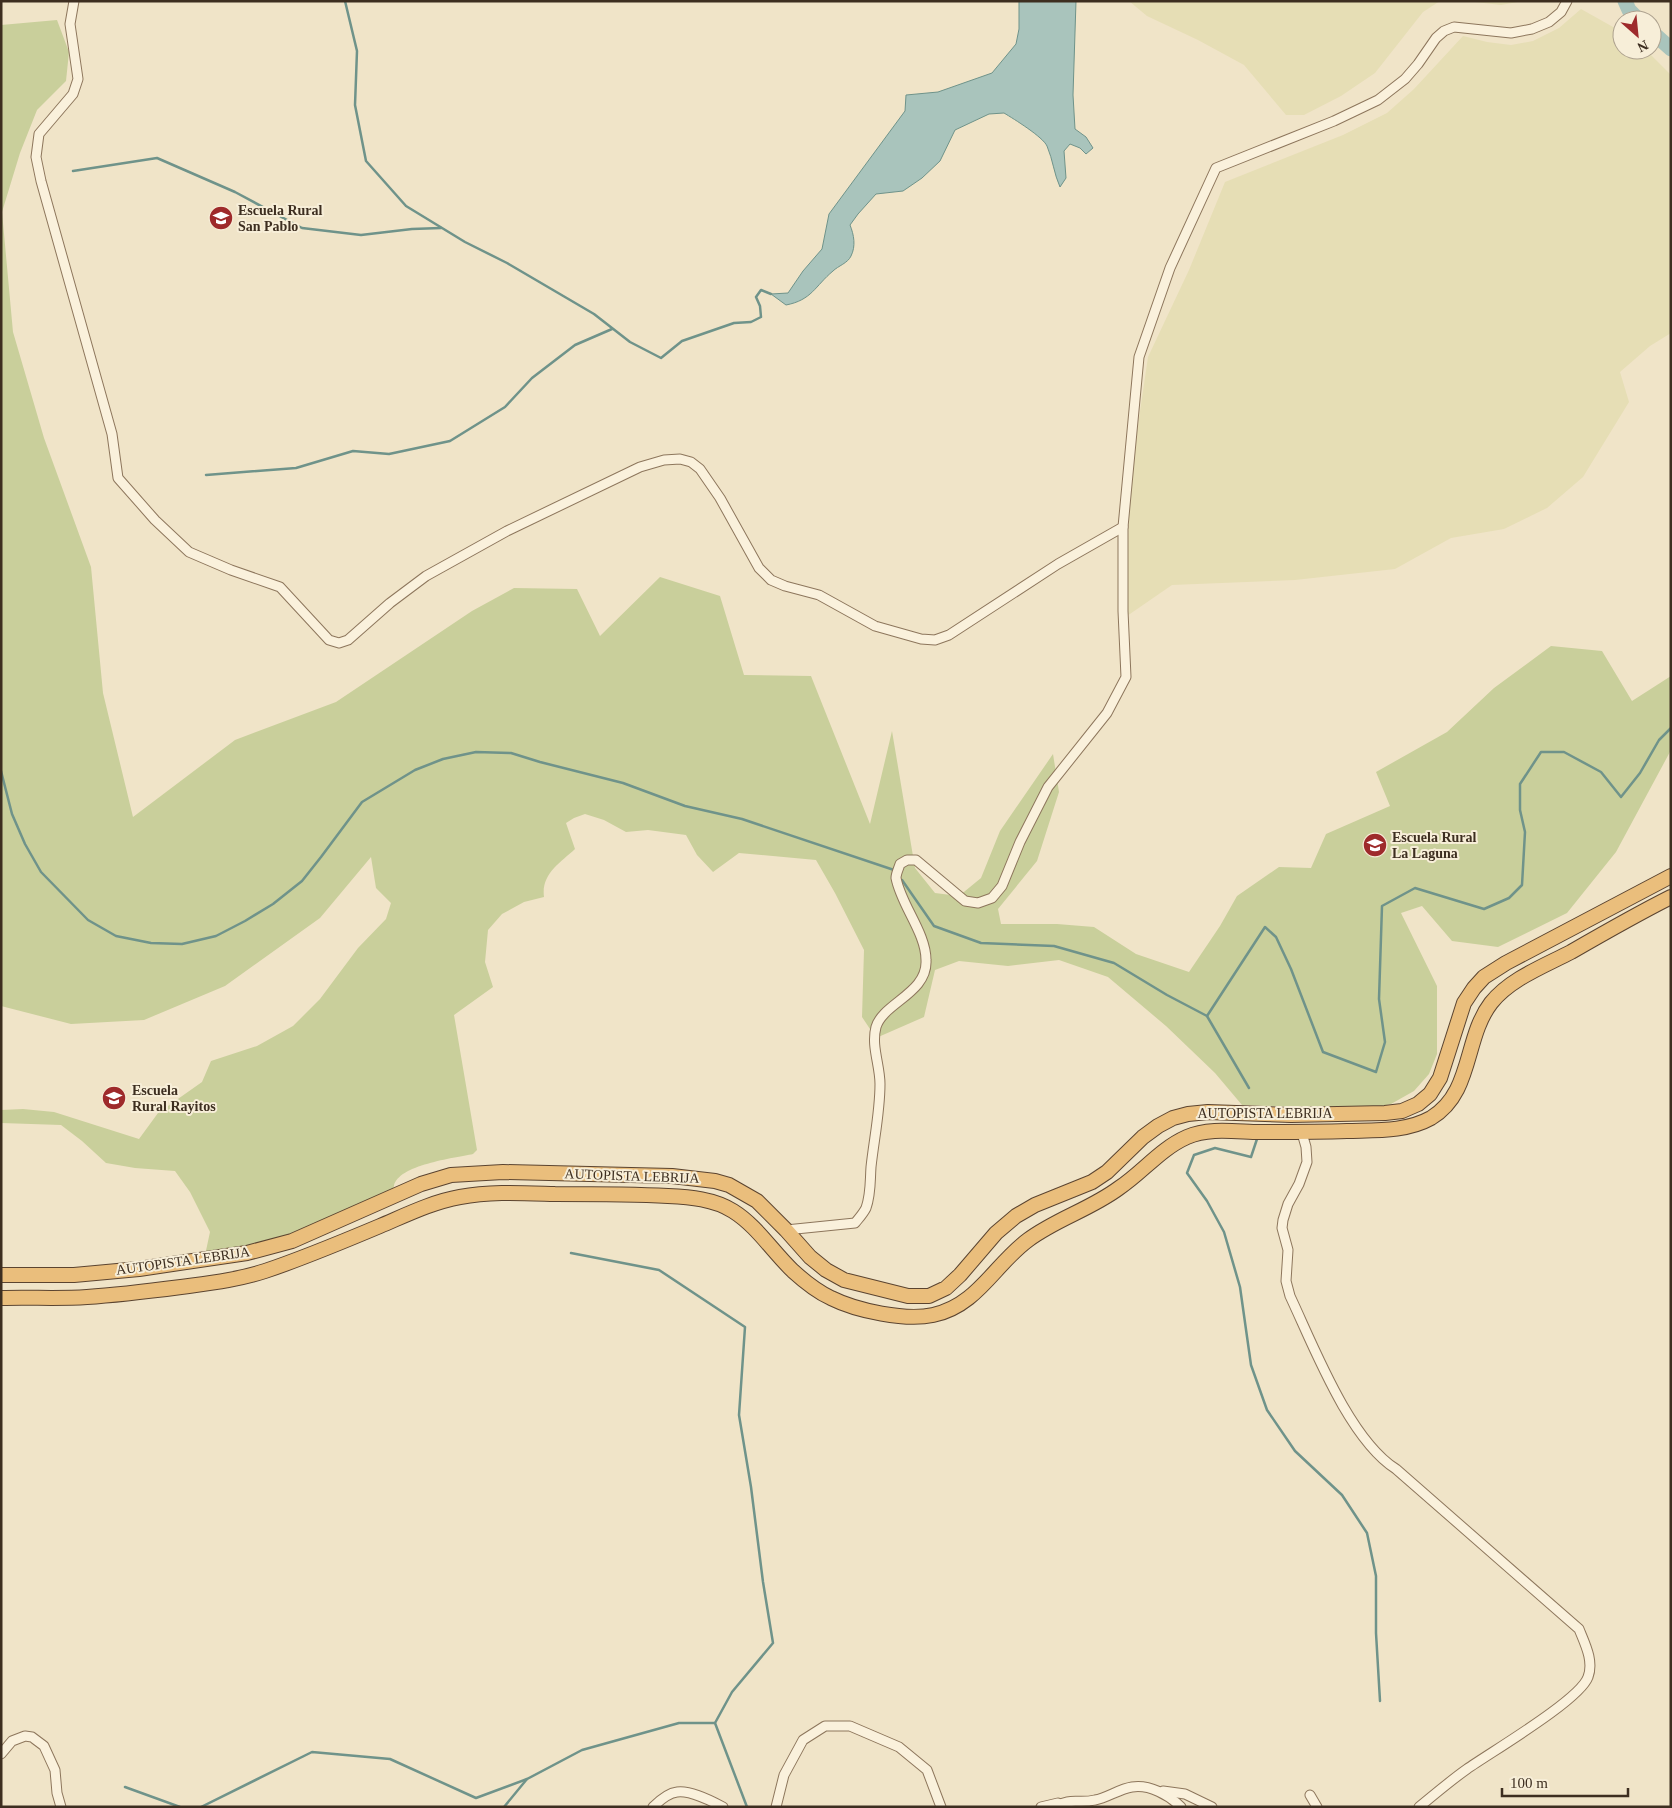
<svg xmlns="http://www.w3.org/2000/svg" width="1672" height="1808" viewBox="0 0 1672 1808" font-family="'Times New Roman',serif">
  <rect width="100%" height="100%" fill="#f0e4c8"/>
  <g fill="#e6deb5">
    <polygon points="1129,1 1440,1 1423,12 1375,73 1341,96 1304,115 1286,115 1244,65 1198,40 1147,16"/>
    <polygon points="1467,1 1523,1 1501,5"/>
    <polygon points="1581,9 1622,32 1622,50 1646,50 1671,75 1671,333 1650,346 1620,372 1629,402 1583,477 1547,508 1504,529 1451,538 1395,569 1295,580 1172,585 1127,616 1129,486 1148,357 1189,270 1225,182 1343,135 1387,113 1414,89 1463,36 1487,42 1511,45 1533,41 1559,28"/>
  </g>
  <path fill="#c9cf9b" d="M 57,20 L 69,52 L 66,81 L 37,110 L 20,153 L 2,212 L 13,332 L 44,438 L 91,567 L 103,693 L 133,817 L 235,740 L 336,702 L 472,611 L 514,588 L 577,589 L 600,636 L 660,577 L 720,596 L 744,675 L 811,676 L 870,824 L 892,731 L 915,868 L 935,893 L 959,896 L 981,878 L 1000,831 L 1053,754 L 1059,792 L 1037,861 L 998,909 L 1001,924 L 1057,924 L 1094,927 L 1136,954 L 1189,972 L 1220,926 L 1237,896 L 1279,867 L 1311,868 L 1326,834 L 1390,806 L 1376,772 L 1447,732 L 1494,688 L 1551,646 L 1602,651 L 1632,701 L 1671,676 L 1671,750 L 1616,852 L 1567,913 L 1498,947 L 1452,941 L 1422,906 L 1401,913 L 1437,986 L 1437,1054 L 1429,1074 L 1414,1091 L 1391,1104 L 1367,1109 L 1242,1105 L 1215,1073 L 1166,1026 L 1108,977 L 1059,960 L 1008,966 L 959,961 L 935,970 L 924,1017 L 876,1038 L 862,1017 L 864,950 L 835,893 L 816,860 L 739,853 L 713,872 L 697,855 L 686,835 L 648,830 L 626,832 L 604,820 L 585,814 L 574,818 L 566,823 L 575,849 C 560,863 541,874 544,897 L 524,902 L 502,914 L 488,930 L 485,962 L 493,987 L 454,1015 L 477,1150 L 473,1154 C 454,1158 398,1165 394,1186 C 393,1188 394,1191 394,1194 L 291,1239 L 204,1260 L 210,1232 L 190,1192 L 175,1171 L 135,1168 L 106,1163 L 82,1141 L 61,1125 L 1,1123 L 1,1110 L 23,1109 L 54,1112 L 139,1139 L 158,1113 L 202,1082 L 211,1061 L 257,1046 L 293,1026 L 320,999 L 358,948 L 386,919 L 391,903 L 376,888 L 371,857 L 320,918 L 225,986 L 144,1020 L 71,1024 L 1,1006 L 1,25 Z"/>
  <path fill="#a9c4bc" stroke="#6f938a" d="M 1019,1 L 1076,1 L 1073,95 L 1075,129 L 1086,137 L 1093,148 L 1086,154 L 1080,148 L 1070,144 L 1064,151 L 1066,178 L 1060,187 C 1054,174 1053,160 1047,146 C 1043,137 1014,119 1004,113 L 989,114 L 955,130 L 940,161 L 922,178 L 903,191 L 876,194 L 858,214 L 850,225 C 854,235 856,246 851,256 C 848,263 838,266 833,271 C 815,286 812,300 786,305 L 771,294 L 788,293 L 803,271 L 822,249 L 829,214 L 905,111 L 906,95 L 938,92 L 992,73 L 1016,44 L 1019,29 Z"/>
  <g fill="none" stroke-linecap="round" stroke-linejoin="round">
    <g stroke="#6f938a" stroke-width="2.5">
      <polyline points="345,1 357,51 355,105 366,161 406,206 465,242 507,263 594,314 630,342 661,358 682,341 734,323 751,322 761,317 760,306 756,297 761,290 771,294"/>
      <polyline points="73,171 157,158 235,192 302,228 361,235 412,229 441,228"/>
      <polyline points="206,475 296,468 353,451 389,454 450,441 505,407 532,378 575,345 612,329"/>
      <polyline points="1,771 12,814 25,844 41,872 88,920 116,936 151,943 182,944 216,936 245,921 273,904 302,881 321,857 362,802 415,770 443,759 476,752 511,753 540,762 623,783 685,806 742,819 894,870"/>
      <polyline points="902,880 934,926 981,943 1054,946 1114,963 1167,995 1207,1016 1249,1088"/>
      <polyline points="1207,1016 1265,927 1276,937 1291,969 1323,1052 1376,1072 1385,1042 1379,999 1382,906 1415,888 1484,909 1509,898 1522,885 1525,832 1520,810 1520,784 1541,752 1564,752 1601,772 1621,797 1640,773 1659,740 1671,728"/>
      <polyline points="1257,1139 1251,1157 1215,1148 1194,1155 1187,1173 1207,1201 1224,1232 1240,1287 1251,1365 1267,1410 1295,1451 1342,1495 1367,1533 1376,1576 1376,1633 1380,1701"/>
      <polyline points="571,1253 659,1270 745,1327 739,1415 751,1487 763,1582 773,1643 732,1692 715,1723 747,1807"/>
      <polyline points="125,1787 180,1807"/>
      <polyline points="201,1807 312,1752 390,1759 476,1798 527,1779 582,1750 679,1723 715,1723"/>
      <polyline points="504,1807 527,1779"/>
    </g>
    <g stroke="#a9c4bc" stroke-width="15">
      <polyline points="1625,1 1629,10 1639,20"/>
      <polyline points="1652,32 1671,49"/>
    </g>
    <g stroke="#8d765c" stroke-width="11">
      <g id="minor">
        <polyline points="74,1 70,24 78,79 73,94 39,134 36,157 41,181 112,434 118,478 155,520 189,552 231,570 280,587 329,640 339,643 348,640 390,603 426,576 507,531 640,467 664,460 680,459 691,462 700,469 720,498 759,568 771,580 785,586 819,595 875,626 921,639 935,640 949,635 1058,564 1123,527"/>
        <path d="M 1302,1133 L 1306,1147 L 1307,1162 L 1299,1184 L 1288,1204 L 1283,1220 L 1282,1228 L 1288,1250 L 1286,1281 L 1290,1296 C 1314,1347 1349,1439 1396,1469 L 1579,1629 C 1585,1644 1594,1661 1588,1677 C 1580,1700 1491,1752 1467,1769 C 1450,1781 1435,1794 1419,1807"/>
        <path d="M 786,1230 L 855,1223 C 859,1218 863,1214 866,1208 C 871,1194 870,1181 871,1167 C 874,1139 880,1112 880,1084 C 880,1065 871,1046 876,1027 C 883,1003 928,993 926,960 C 926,933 901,905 896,878 C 896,873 899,868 900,864 L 907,860 L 916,860 L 965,901 L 978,903 L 992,898 L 1002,886 L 1020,842 L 1048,787 L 1107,713 L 1126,677 L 1123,611 L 1123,527 L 1139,357 L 1170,268 L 1216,168 L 1334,121 L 1378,100 L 1405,79 L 1418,64 L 1436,38 L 1444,31 L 1454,27 L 1511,33 L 1532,29 L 1549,22 L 1561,12 L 1567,1"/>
        <polyline points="1,1754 12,1741 25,1736 32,1737 44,1746 55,1770 57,1793 61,1807"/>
        <polyline points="1163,1791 1185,1794 1212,1807"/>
        <polyline points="1310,1795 1317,1807"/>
        <path d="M 653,1807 C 659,1801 669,1793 677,1792 C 689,1790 712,1801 723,1807"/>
        <polyline points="776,1807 784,1775 803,1740 825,1726 850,1726 899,1747 927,1770 941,1807"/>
        <polyline points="1041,1807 1058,1803"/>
        <path d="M 1054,1807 C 1071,1797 1078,1804 1095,1800 C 1107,1798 1119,1789 1132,1787 C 1149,1784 1169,1795 1181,1807"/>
      </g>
    </g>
    <g stroke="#5b4430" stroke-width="16">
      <g id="trunk">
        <polyline points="1,1275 74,1275 139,1269 247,1253 292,1241 421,1184 451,1175 503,1172 672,1176 715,1181 729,1185 757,1201 786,1230 810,1257 826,1270 844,1280 908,1296 929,1296 946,1288 960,1275 996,1233 1016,1216 1035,1205 1092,1182 1107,1172 1143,1137 1158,1126 1173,1118 1188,1114 1208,1112 1291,1115 1385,1113 1402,1111 1418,1104 1430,1094 1440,1078 1464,1003 1474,988 1484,977 1506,963 1671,876"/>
        <path d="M 1,1298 C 30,1297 58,1299 87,1297 C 118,1295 150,1291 181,1287 C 210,1283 237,1280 265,1271 C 304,1258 342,1242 380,1226 C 406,1215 432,1202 460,1197 C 491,1191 523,1193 555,1194 C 592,1194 631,1194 668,1196 C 690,1197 714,1199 733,1211 C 757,1226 772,1251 793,1271 C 804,1281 818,1292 831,1298 C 857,1311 906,1321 933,1315 C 977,1306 995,1264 1028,1240 C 1056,1219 1091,1209 1119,1188 C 1143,1172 1160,1149 1187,1137 C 1207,1128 1231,1131 1253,1132 C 1284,1132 1316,1132 1347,1131 C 1375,1130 1406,1132 1431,1118 C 1473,1093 1464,1038 1491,1003 C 1510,979 1544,966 1571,952 C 1604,933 1637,914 1671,897"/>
      </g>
    </g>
    <use href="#minor" stroke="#faf1dc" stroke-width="9"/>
    <use href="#trunk" stroke="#eabe7c" stroke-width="14"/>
  </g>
  <defs>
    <g id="school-disc" transform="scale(1.25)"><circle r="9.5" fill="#9e2a2b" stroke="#f7eed8"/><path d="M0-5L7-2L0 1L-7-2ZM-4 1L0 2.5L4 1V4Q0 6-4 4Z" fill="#fff"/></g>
  </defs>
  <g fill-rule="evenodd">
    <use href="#school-disc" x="221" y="218"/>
    <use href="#school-disc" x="1375" y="845"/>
    <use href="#school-disc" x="114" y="1098"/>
  </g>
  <g text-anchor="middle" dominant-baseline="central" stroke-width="4" stroke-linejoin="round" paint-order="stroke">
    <g font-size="14" font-weight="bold" fill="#3d2e20" stroke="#f7eed8" text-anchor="start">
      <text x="238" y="210">Escuela Rural<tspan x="238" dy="16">San Pablo</tspan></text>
      <text x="1392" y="837">Escuela Rural<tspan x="1392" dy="16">La Laguna</tspan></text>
      <text x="132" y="1090">Escuela<tspan x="132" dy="16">Rural Rayitos</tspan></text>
    </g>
    <g font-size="14" fill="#3d2e20" stroke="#f7eed8">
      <text x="1265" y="1113">AUTOPISTA LEBRIJA</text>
      <text transform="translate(632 1176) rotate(2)">AUTOPISTA LEBRIJA</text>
      <text transform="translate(183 1261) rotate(-8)">AUTOPISTA LEBRIJA</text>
    </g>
  </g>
  <rect width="1672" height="1808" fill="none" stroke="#3d2e20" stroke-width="5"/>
  <g transform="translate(1637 35) rotate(153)"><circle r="24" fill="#f7eed8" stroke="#ada18e"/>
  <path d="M0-4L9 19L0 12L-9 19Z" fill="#9e2a2b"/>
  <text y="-8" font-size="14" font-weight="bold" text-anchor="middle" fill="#3d2e20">N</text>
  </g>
  <path d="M1502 1788v8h126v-8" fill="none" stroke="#3d2e20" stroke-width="2.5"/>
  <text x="1510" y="1788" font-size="15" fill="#3d2e20" stroke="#f7eed8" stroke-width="4" paint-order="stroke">100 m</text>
</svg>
